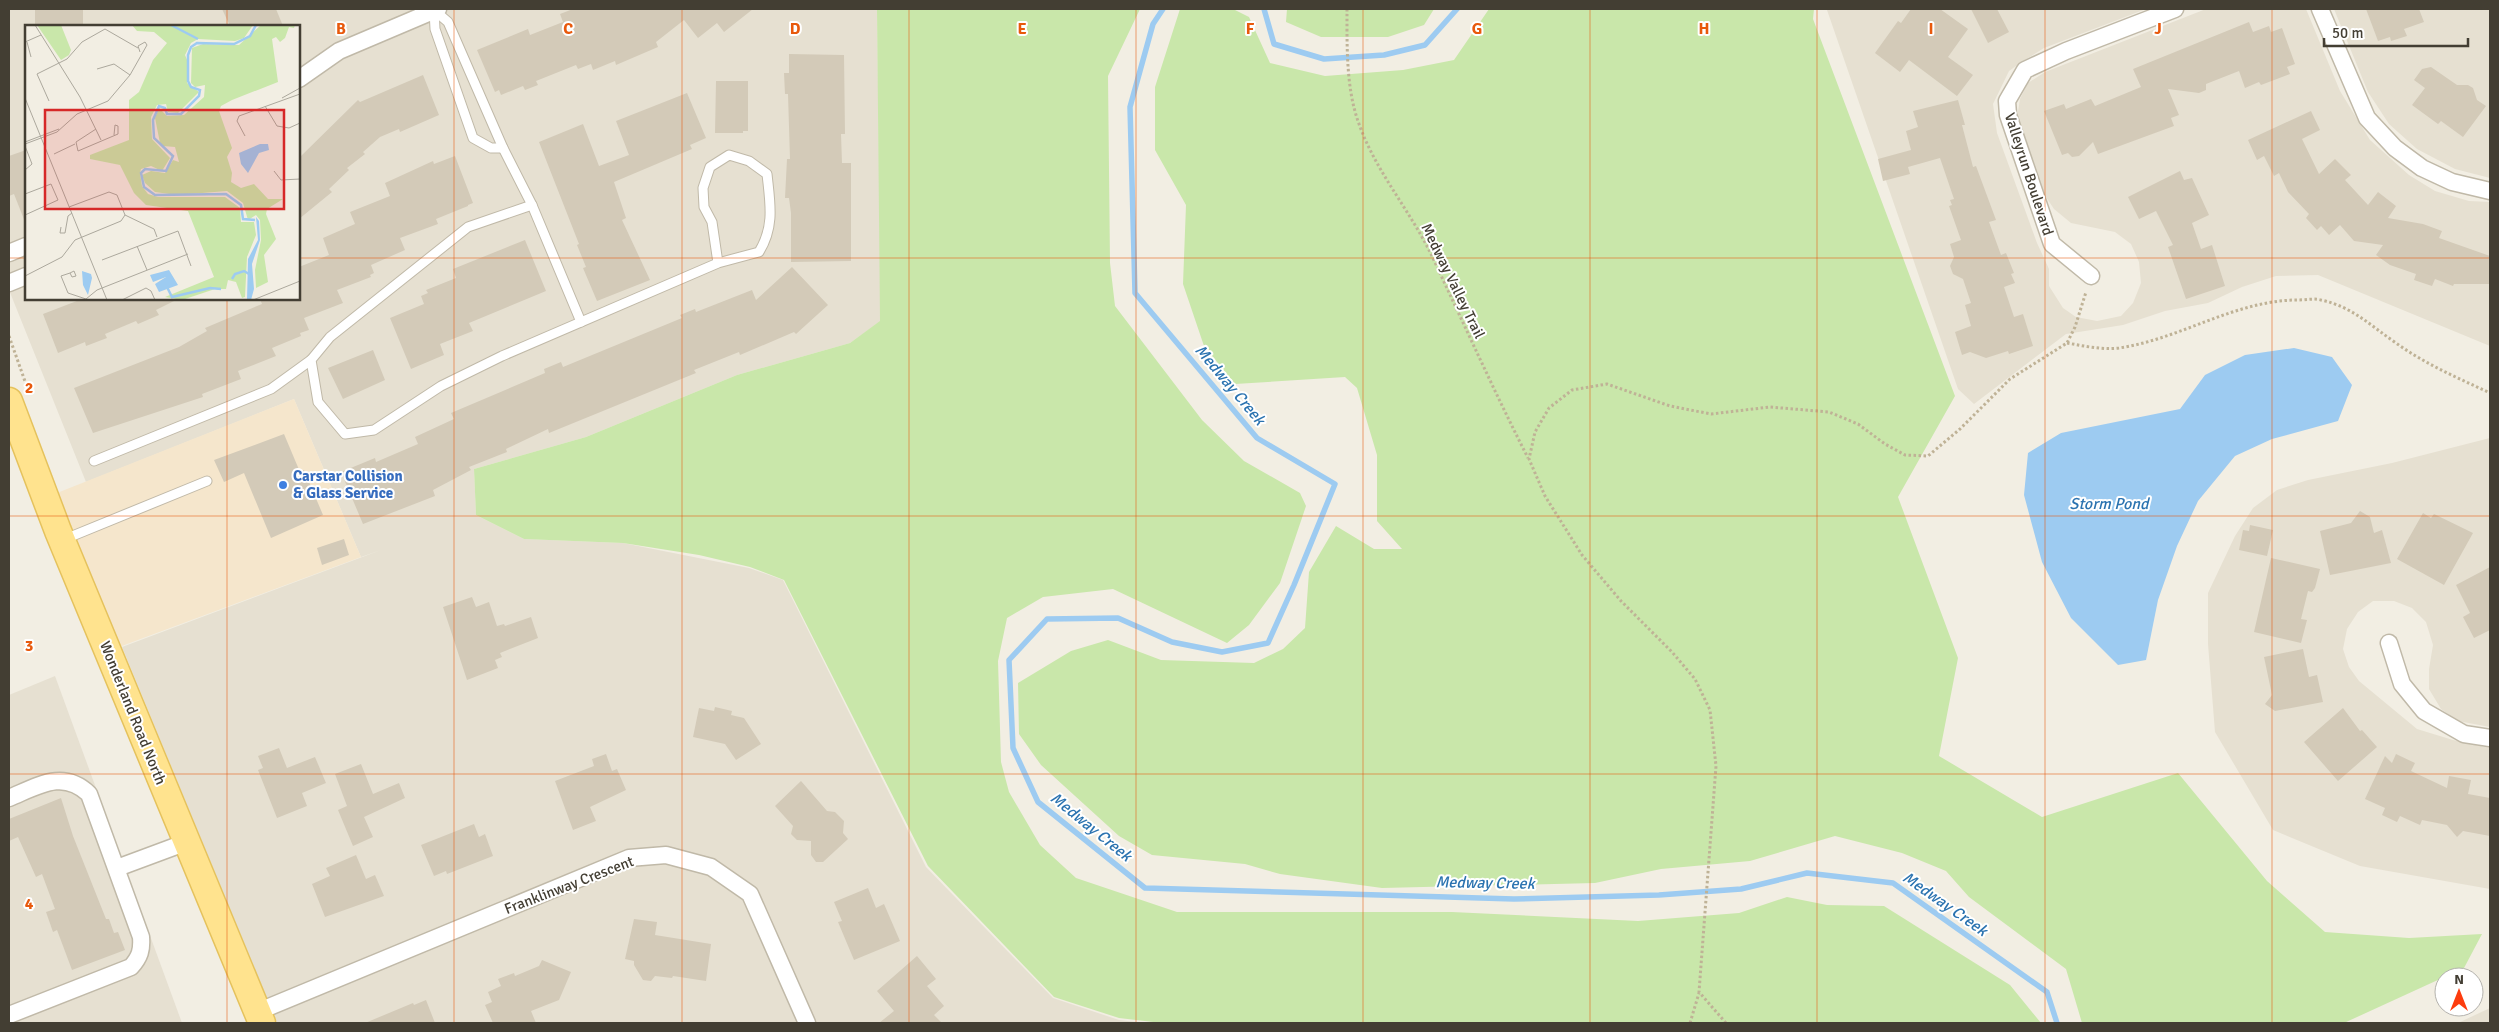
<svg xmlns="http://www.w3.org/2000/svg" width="2499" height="1032" viewBox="0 0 2499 1032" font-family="Signika,sans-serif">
  <rect width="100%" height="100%" fill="#f2eee3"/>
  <g fill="#e6e0d1" fill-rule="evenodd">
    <path d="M 9,9 L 877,9 L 881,321 L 850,343 L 737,375 L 586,437 L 474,469 L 476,515 L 524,539 L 623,543 L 749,568 L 783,580 L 926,867 L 1053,998 L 1119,1020 L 1145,1023 L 277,1023 L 122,647 L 381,550 L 361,557 L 294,399 L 86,482 L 9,290 ZM 26,26 L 299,26 L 299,299 L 26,299 Z"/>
    <polygon points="1829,9 2146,9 2044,48 2023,61 2009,71 1993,104 1997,133 2037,243 2049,269 2049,286 2063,308 2076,317 2097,321 2121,316 2133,303 2141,283 2139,262 2131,244 2115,232 2071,223 2054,209 2040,188 2017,118 2020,99 2028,83 2045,72 2206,9 2306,9 2340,91 2370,140 2409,175 2435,191 2469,201 2490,202 2490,346 2318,275 2276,276 2242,287 2208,303 2165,311 2123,325 2066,334 1974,404 1958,389 1827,10"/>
    <polygon points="2334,9 2490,9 2490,178 2455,169 2417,149 2389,124 2368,92"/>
    <polygon points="2490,438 2490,727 2458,721 2441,709 2429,689 2429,669 2433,645 2426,622 2412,608 2394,601 2373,601 2358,612 2347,629 2343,649 2349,667 2359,681 2417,729 2453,740 2490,748 2490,889 2360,866 2273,830 2215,732 2208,644 2208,593 2235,536 2253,508 2277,490 2308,480 2392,463"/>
    <polygon points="55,676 182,1023 9,1023 9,695"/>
    <polygon points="2490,1008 2490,1023 2458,1023"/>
  </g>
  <polygon fill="#f5e6cc" points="294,399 361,557 119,647 57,493"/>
  <g fill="#c9e7aa">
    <polygon points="877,9 1140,9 1108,76 1110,263 1115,306 1202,420 1244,461 1300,493 1306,506 1280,583 1249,625 1227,643 1113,589 1043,597 1007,618 998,661 1001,762 1009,792 1040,845 1076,878 1177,912 1452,912 1638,921 1739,913 1787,897 1827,905 1884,906 2010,985 2041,1023 1162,1023 1119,1018 1054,997 928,866 784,580 750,567 699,555 623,543 524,539 476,515 474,469 586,437 737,375 850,343 880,321"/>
    <polygon points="1180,9 1233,9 1249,17 1270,63 1325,76 1403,70 1454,60 1489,9 1814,9 1813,19 1955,396 1898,497 1958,658 1939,756 2042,817 2178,773 2267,881 2325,932 2409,938 2482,934 2464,968 2344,1023 2082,1023 2066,969 1969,897 1946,871 1902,853 1835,836 1750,861 1661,869 1595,883 1382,888 1280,874 1245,864 1152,855 1119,836 1041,765 1019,734 1018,683 1071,651 1108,640 1161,660 1254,663 1283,649 1305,628 1309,572 1336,526 1374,549 1402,549 1377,521 1377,455 1357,388 1345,377 1235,384 1204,346 1183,284 1186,205 1155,150 1155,87"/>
    <polygon points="1287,9 1434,9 1424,25 1388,37 1321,37 1286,22"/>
  </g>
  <polygon fill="#9dcbf1" points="2294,348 2332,357 2352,385 2338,421 2272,439 2235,456 2198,501 2177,546 2158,600 2146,660 2118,665 2071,618 2042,562 2024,495 2028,453 2061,433 2180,409 2205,375 2245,355"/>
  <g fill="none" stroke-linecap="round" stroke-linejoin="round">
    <g stroke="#9dcbf1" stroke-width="5.5">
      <polyline points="1163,9 1153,24 1130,107 1135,293 1257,438 1335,484 1294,585 1268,643 1222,652 1172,642 1118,618 1047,619 1009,660 1013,748 1038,802 1145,888 1514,899 1659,895 1741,889 1807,873 1893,883 2047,992 2057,1023"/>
      <polyline points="1264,9 1274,44 1324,59 1384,55 1425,45 1457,9"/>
    </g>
  </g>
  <g fill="#d3cab8">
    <rect x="35" y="9" width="48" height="17"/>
    <polygon points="222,9 276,9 283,26 230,26"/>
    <polygon points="573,9 753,9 724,32 717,23 698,38 684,20 656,42 658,47 616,65 615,61 593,70 591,64 578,69 576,65 536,81 538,85 525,90 523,86 501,95 499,90 495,92 477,50 528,29 530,35 563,22 560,14"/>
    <polygon points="1911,9 1940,9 1968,29 1948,57 1973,75 1957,96 1909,60 1900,72 1875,53 1898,21 1901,23"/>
    <polygon points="1971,9 1997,9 2009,32 1988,43"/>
    <polygon points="2366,9 2419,9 2424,22 2404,29 2407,36 2391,41 2390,37 2378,41"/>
    <polygon points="2249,22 2253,32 2269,26 2271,32 2282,28 2295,64 2287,67 2290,74 2261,85 2259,82 2245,88 2239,71 2206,84 2206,90 2199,93 2168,89 2179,115 2171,118 2174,126 2098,154 2093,142 2079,156 2072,157 2068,153 2062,155 2044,111 2064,104 2066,109 2091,99 2095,106 2141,87 2133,69"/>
    <polygon points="789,54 844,55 845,134 841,134 842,163 851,163 851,261 791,262 791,213 789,198 785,198 787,159 790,159 788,94 785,94 784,73 789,73"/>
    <polygon points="2431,67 2457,85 2468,85 2473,88 2477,100 2486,106 2463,137 2441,121 2438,124 2412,105 2425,88 2414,80 2422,69"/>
    <polygon points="423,75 439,115 400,132 399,129 380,137 363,152 365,154 347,168 349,170 329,189 332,192 299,219 299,158 358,100 360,102"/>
    <polygon points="716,81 748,81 748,131 743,131 743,133 715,133"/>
    <polygon points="687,93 706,138 690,145 692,149 614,182 626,218 622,220 650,280 597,301 583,268 586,267 577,245 579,244 539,142 583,124 599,166 629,155 616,121"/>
    <polygon points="1958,100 1965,125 1962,125 1973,167 1976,166 1996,220 1989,222 2001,255 2006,253 2014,273 2011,274 2015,283 2004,287 2014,317 2023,314 2033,346 2009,354 2008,351 1986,358 1970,352 1962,355 1955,332 1971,326 1965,305 1971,303 1963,279 1953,274 1950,266 1954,257 1950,244 1961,240 1949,206 1952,205 1950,200 1954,199 1940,158 1908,167 1910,174 1883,181 1878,159 1911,150 1906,131 1918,127 1913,111"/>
    <polygon points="2311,111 2320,130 2302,139 2319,174 2335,159 2351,175 2345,180 2368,205 2378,192 2396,206 2388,218 2423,224 2442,231 2439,238 2490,256 2490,284 2454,284 2453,286 2435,279 2432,286 2414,280 2416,274 2390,265 2376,255 2383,245 2354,241 2340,225 2329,235 2321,226 2317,230 2306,218 2309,214 2288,192 2279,173 2274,176 2264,156 2257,160 2248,140"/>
    <polygon points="26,150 26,222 25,222 14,194 9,196 9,156"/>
    <polygon points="455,156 473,203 468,205 468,206 436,219 438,224 400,238 405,250 371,265 374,273 370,275 371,277 337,290 343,303 304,318 309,330 300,333 301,336 272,348 276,356 238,371 241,379 202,394 203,397 93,433 74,388 179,347 207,331 205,328 262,304 260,299 299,299 299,267 329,255 323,238 355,224 350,212 390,196 385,183 433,161 434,164"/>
    <polygon points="2180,171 2184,180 2192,178 2209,215 2192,223 2201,249 2212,245 2225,286 2186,299 2168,247 2173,245 2156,211 2139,219 2128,197"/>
    <polygon points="525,240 546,291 469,323 473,331 440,344 444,355 411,369 390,318 424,304 421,296 428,293 426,290 456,278 453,269"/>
    <polygon points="792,267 828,305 796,334 794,332 740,355 739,352 694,370 696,373 549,433 548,429 506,449 507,452 469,467 471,470 433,490 435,496 363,524 341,472 375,458 376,462 418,444 415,437 454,419 451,413 545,373 544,369 561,362 563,367 682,318 680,315 695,309 696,312 752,290 756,300"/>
    <polygon points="82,299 178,299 156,310 159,315 138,324 136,321 105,334 107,338 86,346 85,342 58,353 43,314"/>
    <polygon points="373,350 385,380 343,399 328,368"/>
    <polygon points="284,434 300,472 304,470 323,515 271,538 244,473 224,482 214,460"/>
    <polygon points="2360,511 2370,517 2374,533 2382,530 2391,563 2330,575 2320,531 2351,523"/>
    <polygon points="2423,513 2431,518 2434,514 2473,533 2444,585 2397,559"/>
    <polygon points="2250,525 2273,530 2267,556 2239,550 2243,530 2249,531"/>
    <polygon points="344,539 349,555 322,565 317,548"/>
    <polygon points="2271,558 2320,569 2315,588 2312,592 2308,591 2301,619 2307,620 2301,643 2254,632"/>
    <polygon points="2490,567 2490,630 2474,638 2463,617 2470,613 2456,585"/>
    <polygon points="472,597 476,607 489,602 497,626 504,624 505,626 531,617 538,638 500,653 502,657 495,660 498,668 467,680 443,607"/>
    <polygon points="2303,649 2309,677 2317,675 2323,702 2275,711 2265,704 2272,695 2264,657"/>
    <polygon points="715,707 732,711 731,715 744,718 761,744 736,760 725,744 693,737 699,708 714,711"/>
    <polygon points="2343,708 2360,731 2362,730 2377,747 2338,781 2304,742"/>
    <polygon points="279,748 287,768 315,757 326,783 302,793 307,806 277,818 258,770 263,768 258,756"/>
    <polygon points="606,754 612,771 617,769 626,790 590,807 596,821 573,830 555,781 594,766 592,759"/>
    <polygon points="2396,754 2415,763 2411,771 2447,788 2449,776 2471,780 2468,794 2490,798 2490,836 2463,831 2457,837 2447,825 2422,820 2420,825 2400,816 2397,822 2382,815 2385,808 2365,799 2385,756 2392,763"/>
    <polygon points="361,764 373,794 399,783 405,798 364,817 373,837 353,846 338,810 347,806 335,774"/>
    <polygon points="801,781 827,811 835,812 844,821 843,833 848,839 823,862 816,862 811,855 811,841 797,840 791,834 793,826 775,806"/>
    <polygon points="61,798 73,836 106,919 109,919 114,933 118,932 125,950 72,970 57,930 53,932 46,912 55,909 42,874 36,877 18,837 9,841 9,819"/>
    <polygon points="474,824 479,837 485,834 493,856 447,874 446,871 434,876 421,845"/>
    <polygon points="356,855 366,879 375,875 384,896 325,917 312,884 330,876 326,868"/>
    <polygon points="868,888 876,908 884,904 900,941 854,960 838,922 842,921 834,902"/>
    <polygon points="634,919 657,922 655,935 711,944 706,981 673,976 672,978 655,976 651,981 643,980 634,965 634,961 625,959"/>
    <polygon points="917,956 936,979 927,986 944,1006 934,1015 942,1023 879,1023 894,1011 877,991"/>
    <polygon points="542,960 571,972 559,1000 531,1011 536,1023 493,1023 485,1005 492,1002 488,992 501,986 498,979 514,973 515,976 539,966"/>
    <polygon points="426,1000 435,1023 365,1023 413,1003 414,1005"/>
  </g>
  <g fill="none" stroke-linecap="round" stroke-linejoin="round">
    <g stroke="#c0b9a8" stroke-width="11">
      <g id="lane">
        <polyline points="434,10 448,22 503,148 532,205 581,322"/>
        <polyline points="434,10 435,29 473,138 491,148 503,148"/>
        <path d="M 532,205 L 468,227 L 330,337 L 311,360 L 318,402 L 345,434 L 374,430 L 441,386 L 502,356 L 718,263 L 759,252 C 775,226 770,203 767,174 L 749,161 L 729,155 L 710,167 L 703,188 L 704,207 L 712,222 L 718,263"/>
        <polyline points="94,461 271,389 311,360"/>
        <polyline points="65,539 207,481"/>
      </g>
    </g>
    <g stroke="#c0b9a8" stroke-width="19">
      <g id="street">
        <polyline points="2320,9 2367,118 2395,148 2422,168 2452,182 2490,191"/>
        <polyline points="299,79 339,51 438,9"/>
        <polyline points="9,253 26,246"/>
        <polyline points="2091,276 2052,244 2008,115 2007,101 2025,70 2066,51 2175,9"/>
        <polyline points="9,283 26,276"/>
        <polyline points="2389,643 2402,684 2424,711 2464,734 2490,738"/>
        <path d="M 9,798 C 38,786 63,769 89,794 L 141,937 C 142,950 140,957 131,967 L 9,1015"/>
        <polyline points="117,868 187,842"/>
        <polyline points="257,1012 629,858 666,855 711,867 750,894 807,1023"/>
      </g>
    </g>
    <g stroke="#e5c25d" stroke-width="29">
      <polyline id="primary" points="9,401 58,531 262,1023"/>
    </g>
    <g stroke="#bfb296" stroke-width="3" stroke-dasharray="2.5 2.5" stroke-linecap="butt">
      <path d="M 1347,9 C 1347,45 1346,87 1358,121 C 1374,169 1409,209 1431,254 C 1463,322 1494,391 1528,458"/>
      <polyline points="9,336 27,387"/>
      <path d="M 2067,343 C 2084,346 2101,350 2119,348 C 2181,339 2235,300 2298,300 C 2306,300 2314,298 2321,300 C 2353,307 2371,326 2396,343 C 2425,364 2458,378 2490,393"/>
      <polyline points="1690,1023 1699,993"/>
      <polyline points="1726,1023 1699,992 1716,766 1710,710 1695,679 1672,652 1621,601 1582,555 1545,496 1529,459 1535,432 1549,408 1572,390 1607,384 1670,406 1711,414 1770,407 1829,412 1858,424 1885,444 1905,455 1928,456 1960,429 2010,379 2067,343 2075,327 2086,292"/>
    </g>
    <use href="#lane" stroke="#fff" stroke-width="9"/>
    <use href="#street" stroke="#fff" stroke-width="16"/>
    <use href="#primary" stroke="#ffe38e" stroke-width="26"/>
  </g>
  <path fill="none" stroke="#e8590c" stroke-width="1" stroke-opacity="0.55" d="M 227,9 L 227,26M 454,9 L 454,1023M 682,9 L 682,1023M 909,9 L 909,1023M 1136,9 L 1136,1023M 1363,9 L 1363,1023M 1590,9 L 1590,1023M 1817,9 L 1817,1023M 2045,9 L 2045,1023M 2272,9 L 2272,1023M 9,258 L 26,258M 299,258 L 2490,258M 227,299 L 227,1023M 9,516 L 2490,516M 9,774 L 2490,774"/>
  <circle fill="#3f7fe0" stroke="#fff" stroke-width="2" cx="283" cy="485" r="5"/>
  <g text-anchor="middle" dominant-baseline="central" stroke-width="4" stroke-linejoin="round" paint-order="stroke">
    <g font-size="15" fill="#433e33" stroke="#fff">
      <text transform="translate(2029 174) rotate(72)">Valleyrun Boulevard</text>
      <text transform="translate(1453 281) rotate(64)">Medway Valley Trail</text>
      <text transform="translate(133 713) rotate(68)">Wonderland Road North</text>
      <text transform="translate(569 885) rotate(-21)">Franklinway Crescent</text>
    </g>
    <g font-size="15" font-weight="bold" fill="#366cbe" stroke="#fff" text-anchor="start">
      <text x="293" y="476">Carstar Collision<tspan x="293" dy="17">&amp; Glass Service</tspan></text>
    </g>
    <g font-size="16" font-style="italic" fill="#2b73b0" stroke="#fff">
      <text transform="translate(1230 385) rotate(50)">Medway Creek</text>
      <text x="2109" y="504">Storm Pond</text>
      <text transform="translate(1091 827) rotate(39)">Medway Creek</text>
      <text transform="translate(1485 883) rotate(1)">Medway Creek</text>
      <text transform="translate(1945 904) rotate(35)">Medway Creek</text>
    </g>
  </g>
  <g transform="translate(25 25)">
    <rect width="275" height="275" fill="#f2eee3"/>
    <path d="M 12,0 L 36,0 L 46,25 L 44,30 L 36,35 ZM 107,0 L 228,0 L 219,13 L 210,16 L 173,14 L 166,18 L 160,30 L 163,37 L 162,58 L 174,67 L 153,88 L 143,87 L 141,79 L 132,80 L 126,92 L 127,114 L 145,133 L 137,146 L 126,141 L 116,144 L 115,148 L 117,161 L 123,169 L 133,172 L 200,172 L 215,183 L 216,197 L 229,197 L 231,210 L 222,232 L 220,272 L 217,273 L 211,257 L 203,255 L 201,264 L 190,264 L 157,275 L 140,272 L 189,252 L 163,186 L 121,180 L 109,168 L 95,140 L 65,134 L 65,130 L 104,115 L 104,75 L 114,67 L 128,35 L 142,18 L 129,7 L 112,6 ZM 236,0 L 270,0 L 269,3 L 264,2 L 260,13 L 255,17 L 251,12 L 247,14 L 253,57 L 207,75 L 196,81 L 194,86 L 207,123 L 202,132 L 207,148 L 206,157 L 216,163 L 229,159 L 243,174 L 258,174 L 242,184 L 241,189 L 251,214 L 239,230 L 243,257 L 231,263 L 230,245 L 236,215 L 235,195 L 231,190 L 223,195 L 218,178 L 202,166 L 152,170 L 130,167 L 120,158 L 117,150 L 126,146 L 140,148 L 148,135 L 154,137 L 150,122 L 138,121 L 135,118 L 130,93 L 134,83 L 142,91 L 159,90 L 179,72 L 180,60 L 170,62 L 166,58 L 167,23 L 178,19 L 214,20 Z" fill="#c9e7aa"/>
    <path d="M 235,119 L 243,119 L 244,125 L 234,128 L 223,148 L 216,139 L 214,128 ZM 231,192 L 234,196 L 235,215 L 227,239 L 229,264 L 226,275 L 222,275 L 223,234 L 233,215 ZM 144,245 L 153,260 L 134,267 L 130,259 L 141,252 L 128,257 L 125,250 ZM 57,246 L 66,249 L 67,253 L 63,270 L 58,260 Z" fill="#9dcbf1"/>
    <path fill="none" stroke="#9dcbf1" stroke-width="2.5" d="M 146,0 L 173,14M 230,195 L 218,194 L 216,180 L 201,169 L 130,170 L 119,162 L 116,148 L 120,144 L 141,146 L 148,131 L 129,113 L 128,95 L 134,81 L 140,83 L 142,89 L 156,89 L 174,71 L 175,65 L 166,62 L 163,56 L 163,30 L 166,22 L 172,18 L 209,19 L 225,11 L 231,0M 207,254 L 210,249 L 219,246 L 224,249M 142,262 L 147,272 L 185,263 L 196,264"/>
    <path fill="none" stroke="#aca89d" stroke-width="1" d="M 10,0 L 55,72 L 76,115M 0,17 L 16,10M 2,17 L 6,32M 72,44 L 89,39 L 105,50M 0,73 L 82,275M 257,73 L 275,63M 24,76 L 12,49 L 42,34 L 57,17 L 80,4 L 113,23M 240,81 L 252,101 L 264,103 L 275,98M 71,104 L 51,117 L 53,126 L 93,109 L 93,101 L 90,100 L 89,110M 220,111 L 212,96 L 214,91 L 275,69M 0,117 L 34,104M 0,119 L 32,107 L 52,89 L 83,76 L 105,50 L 122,20 L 120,17 L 113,21 L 115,27M 0,121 L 7,139 L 0,145M 29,129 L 50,119M 249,146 L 256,155 L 275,154M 0,169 L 26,159 L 33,175 L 0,190M 100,190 L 129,204 L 132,212M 36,202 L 35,208 L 40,208 L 43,191 L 47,188M 112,221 L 122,245M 77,235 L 153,206 L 166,241M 45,248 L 47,252 L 51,251 L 49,246 L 45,248 L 36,251 L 43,268 L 61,274 L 72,265 L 163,229M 0,251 L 37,232 L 50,215 L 96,196 L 100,190 L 92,170 L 84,167 L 44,182M 97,275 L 121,263 L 126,266 L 130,275M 228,275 L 275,256"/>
    <path fill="#d62828" fill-opacity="0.15" stroke="#d62828" stroke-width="2.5" d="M 20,85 L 259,85 L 259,184 L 20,184 Z"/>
    <rect width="275" height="275" fill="none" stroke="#433e33" stroke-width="2.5"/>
  </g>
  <g font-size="16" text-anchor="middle" font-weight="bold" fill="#e8590c" stroke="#fff" stroke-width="4" stroke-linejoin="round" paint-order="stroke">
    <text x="341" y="34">B</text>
    <text x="568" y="34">C</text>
    <text x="795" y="34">D</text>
    <text x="1022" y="34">E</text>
    <text x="1250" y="34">F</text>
    <text x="1477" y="34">G</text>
    <text x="1704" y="34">H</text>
    <text x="1931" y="34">I</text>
    <text x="2158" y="34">J</text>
    <text x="29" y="393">2</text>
    <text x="29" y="651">3</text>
    <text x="29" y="909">4</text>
  </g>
  <rect width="2499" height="1032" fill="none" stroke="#433e33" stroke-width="20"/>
  <g transform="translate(2459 992)"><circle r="24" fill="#ffffff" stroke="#b4b2ad"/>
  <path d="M0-4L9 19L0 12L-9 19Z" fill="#fd3c0e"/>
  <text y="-8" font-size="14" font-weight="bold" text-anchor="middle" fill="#433e33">N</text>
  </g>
  <path d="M2324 38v8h144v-8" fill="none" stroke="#433e33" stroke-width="2.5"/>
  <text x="2332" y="38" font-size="15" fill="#433e33" stroke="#ffffff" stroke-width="4" paint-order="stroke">50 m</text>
</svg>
